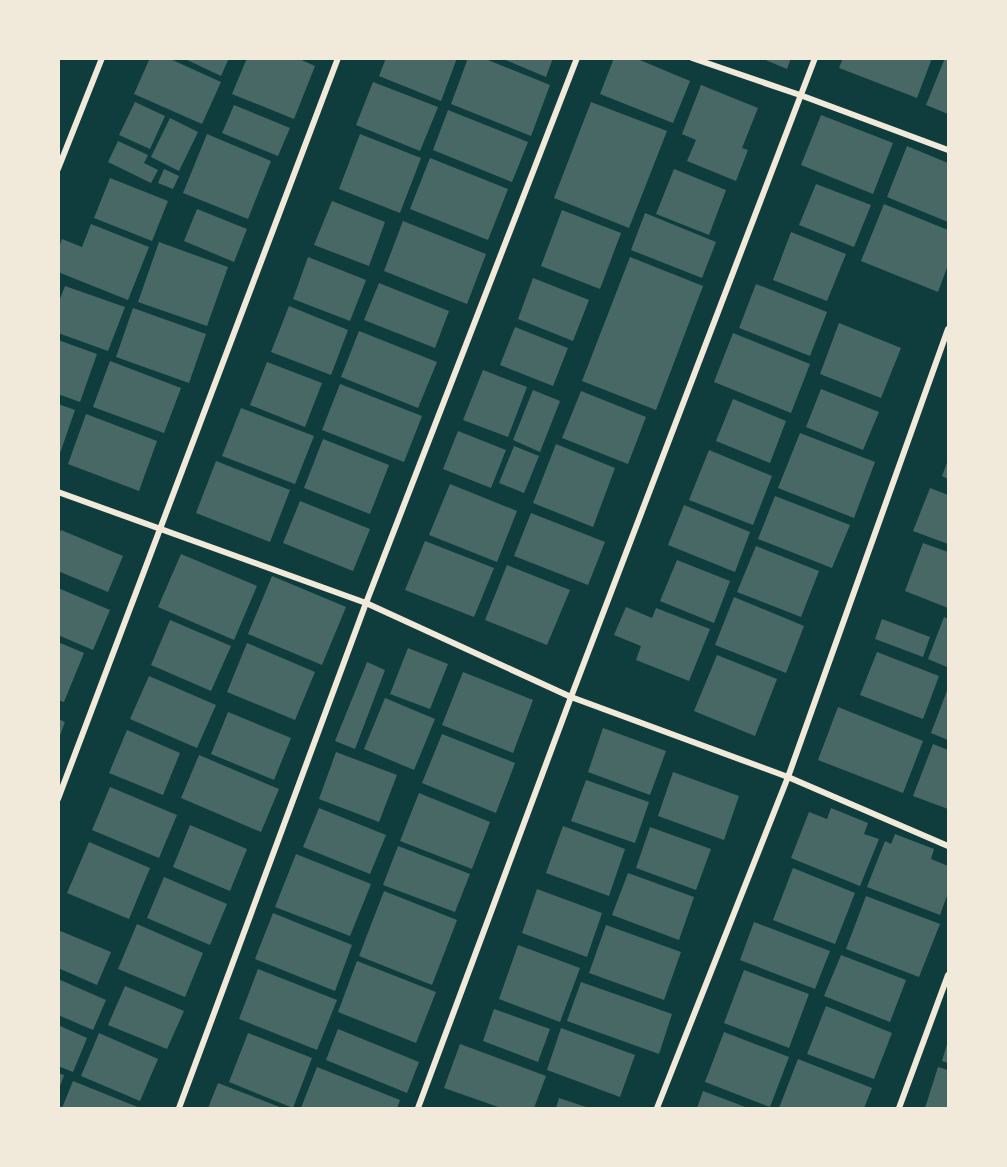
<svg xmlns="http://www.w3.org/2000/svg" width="1007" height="1167" viewBox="0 0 1007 1167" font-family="Cabin,sans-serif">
  <rect width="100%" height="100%" fill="#0f3d3e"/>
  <g fill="#486865">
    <polygon points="150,58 168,58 221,82 202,124 134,94"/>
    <polygon points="183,58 229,58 221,76"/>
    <polygon points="247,58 297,58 315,66 294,119 232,94"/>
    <polygon points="386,58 457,58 441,101 379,76"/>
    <polygon points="468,58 483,58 550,85 531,136 451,104"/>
    <polygon points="501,58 553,58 546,77"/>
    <polygon points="614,58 635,58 690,81 673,123 600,94"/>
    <polygon points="761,58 791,58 787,69"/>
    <polygon points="843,58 932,58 917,98 839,68"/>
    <polygon points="945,58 948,58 948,114 926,105"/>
    <polygon points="373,82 438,107 420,151 356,125"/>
    <polygon points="701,85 758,108 742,148 748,150 736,181 687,161 696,140 682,134"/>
    <polygon points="135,102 165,116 150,149 119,135"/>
    <polygon points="591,102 667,131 629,228 554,198"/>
    <polygon points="234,105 290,128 278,156 222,133"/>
    <polygon points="448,110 528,142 512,182 433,150"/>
    <polygon points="821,115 893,143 873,194 801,165"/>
    <polygon points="170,118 198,132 179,171 151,157"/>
    <polygon points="207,134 271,161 248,219 183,193"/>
    <polygon points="360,134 421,158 400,213 339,189"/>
    <polygon points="118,141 148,155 144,163 158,170 151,183 108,162"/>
    <polygon points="907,146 948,163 948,222 887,197"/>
    <polygon points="430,158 508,189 488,240 410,209"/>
    <polygon points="164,169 179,176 173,189 158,183"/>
    <polygon points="674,169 726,190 709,235 656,214"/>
    <polygon points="110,178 168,201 152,241 94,218"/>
    <polygon points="816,184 871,205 854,247 799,225"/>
    <polygon points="332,201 385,222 369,266 314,245"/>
    <polygon points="884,204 948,230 948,265 938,292 861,261"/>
    <polygon points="197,209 247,229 234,262 184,241"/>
    <polygon points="562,210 621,233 600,289 541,266"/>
    <polygon points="645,213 716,242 702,278 631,250"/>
    <polygon points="403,221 486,254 467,304 384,271"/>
    <polygon points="91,224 149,247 128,300 58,272 58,249 62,239 82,247"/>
    <polygon points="791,232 846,254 827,301 773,280"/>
    <polygon points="159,242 228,267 207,326 138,302"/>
    <polygon points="308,257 366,280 350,321 293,299"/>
    <polygon points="630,257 703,286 656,410 582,381"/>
    <polygon points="533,278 589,300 573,341 518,319"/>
    <polygon points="379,283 449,311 435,348 364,320"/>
    <polygon points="756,284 827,312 810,356 739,328"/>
    <polygon points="65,286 125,307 108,351 58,333 58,304"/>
    <polygon points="289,306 348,330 331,375 271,352"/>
    <polygon points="133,308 206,334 189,383 116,357"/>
    <polygon points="839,323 901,348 881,398 820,374"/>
    <polygon points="515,327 568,348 553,386 500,365"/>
    <polygon points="359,331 437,362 418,408 341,377"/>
    <polygon points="733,333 810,364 791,413 714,382"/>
    <polygon points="58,340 97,354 80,402 58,394"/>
    <polygon points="110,361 181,388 164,433 93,407"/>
    <polygon points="267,362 322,383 305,427 250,405"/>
    <polygon points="483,370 527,387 508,437 463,420"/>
    <polygon points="340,384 422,416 404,462 322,430"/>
    <polygon points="821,389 879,412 863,450 806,427"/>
    <polygon points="533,390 560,401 540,452 513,440"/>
    <polygon points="581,391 646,417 628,464 562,438"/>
    <polygon points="733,399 786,421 770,463 716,441"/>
    <polygon points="58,404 75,410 59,456 58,456"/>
    <polygon points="241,408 314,436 295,484 222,456"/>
    <polygon points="86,414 157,441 139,491 68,464"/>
    <polygon points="458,431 506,450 491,488 443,469"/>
    <polygon points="800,433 875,462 854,518 778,488"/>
    <polygon points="323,439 389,465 370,514 304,488"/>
    <polygon points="556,444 615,468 593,527 533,503"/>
    <polygon points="514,446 539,456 524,493 499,483"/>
    <polygon points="709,450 772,476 753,525 689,500"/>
    <polygon points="948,460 948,479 942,476"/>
    <polygon points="216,461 290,490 270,542 196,513"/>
    <polygon points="450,484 517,511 497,562 429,535"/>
    <polygon points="930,488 948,495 948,544 913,531"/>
    <polygon points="775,496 850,525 832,568 758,539"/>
    <polygon points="300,501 370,529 353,571 283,543"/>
    <polygon points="684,505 750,532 735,572 668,545"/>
    <polygon points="531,513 605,542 588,585 514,556"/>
    <polygon points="61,530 123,556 108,592 58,571 58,536"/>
    <polygon points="425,541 494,568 474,617 405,590"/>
    <polygon points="923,543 948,552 948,608 905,591"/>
    <polygon points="756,546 819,571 801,617 737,592"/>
    <polygon points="181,554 257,586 234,640 158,607"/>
    <polygon points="677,560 730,581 714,623 660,601"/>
    <polygon points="507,565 570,590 547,645 485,620"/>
    <polygon points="272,576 346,607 322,665 248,634"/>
    <polygon points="58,588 110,610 93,650 58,635"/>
    <polygon points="734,597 804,626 786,673 715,645"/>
    <polygon points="626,607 652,618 656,608 710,629 689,681 636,660 641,646 614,635"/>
    <polygon points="944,617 948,619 947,667 928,659"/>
    <polygon points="882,619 930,637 923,657 875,639"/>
    <polygon points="170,620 231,646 211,691 151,665"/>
    <polygon points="58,642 84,653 64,702 58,700"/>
    <polygon points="247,643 315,672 295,720 227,692"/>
    <polygon points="408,648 448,664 430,709 390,694"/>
    <polygon points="877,652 939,676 923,719 860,695"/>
    <polygon points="717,655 777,679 755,736 694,711"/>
    <polygon points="367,662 385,670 355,749 335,741"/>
    <polygon points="463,672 533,700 513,753 442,725"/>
    <polygon points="149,676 216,705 197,748 130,719"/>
    <polygon points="948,688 948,740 931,733"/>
    <polygon points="385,698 435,719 414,770 364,749"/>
    <polygon points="838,707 923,741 903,793 818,760"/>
    <polygon points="228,712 291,738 274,780 211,754"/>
    <polygon points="58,719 65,722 59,738 58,738"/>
    <polygon points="603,728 666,751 650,795 588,772"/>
    <polygon points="127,730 180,753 163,795 109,773"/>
    <polygon points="442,734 515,763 496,813 422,783"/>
    <polygon points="933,744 948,750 948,809 913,796"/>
    <polygon points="336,752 397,775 379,822 319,799"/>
    <polygon points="199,755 279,789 261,832 181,798"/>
    <polygon points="673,772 739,796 724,840 658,816"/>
    <polygon points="586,780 649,802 635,843 571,821"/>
    <polygon points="110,787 177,815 159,858 92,830"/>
    <polygon points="419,793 490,822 472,869 400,841"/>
    <polygon points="319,808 386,835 370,874 303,847"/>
    <polygon points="831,808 868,823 864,834 879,839 860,886 791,858 809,812 827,819"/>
    <polygon points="190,825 247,849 230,891 173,867"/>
    <polygon points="563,826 625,849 609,896 546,873"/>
    <polygon points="650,827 711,849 696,890 636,868"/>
    <polygon points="895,834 934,849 931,859 948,866 948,893 940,915 867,887 885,841 891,844"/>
    <polygon points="89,842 150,868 129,919 67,893"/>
    <polygon points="398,846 470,874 455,912 383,885"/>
    <polygon points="296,854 371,884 350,936 275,907"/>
    <polygon points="793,868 855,893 835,944 773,920"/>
    <polygon points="628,873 694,897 679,940 612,915"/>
    <polygon points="164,877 227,904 210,945 147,918"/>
    <polygon points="537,889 602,913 587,957 522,933"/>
    <polygon points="384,891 457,920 432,985 359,956"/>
    <polygon points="866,896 940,924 919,977 846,949"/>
    <polygon points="273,913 352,945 335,991 255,959"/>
    <polygon points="754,922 830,951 815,989 740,960"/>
    <polygon points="137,924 203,953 185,997 118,969"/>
    <polygon points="606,925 681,952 664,1000 589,973"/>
    <polygon points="58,930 111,952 97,985 58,968"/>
    <polygon points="518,945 580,968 560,1022 499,999"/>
    <polygon points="841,955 906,980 890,1022 824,996"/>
    <polygon points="357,961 436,992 416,1043 338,1012"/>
    <polygon points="258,969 337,1000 317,1050 239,1019"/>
    <polygon points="744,970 809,994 789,1048 724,1023"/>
    <polygon points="58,979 106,1000 93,1030 58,1015"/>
    <polygon points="581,982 672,1014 659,1054 567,1021"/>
    <polygon points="125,986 184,1011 167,1049 108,1025"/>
    <polygon points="826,1006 892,1033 874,1079 807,1054"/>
    <polygon points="494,1009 550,1029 538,1062 483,1041"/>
    <polygon points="58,1025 87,1038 73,1072 58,1066"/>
    <polygon points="561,1028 635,1055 620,1097 547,1070"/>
    <polygon points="338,1029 419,1062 407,1093 326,1060"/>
    <polygon points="724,1032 789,1057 770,1107 705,1082"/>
    <polygon points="99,1033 158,1059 140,1101 81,1076"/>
    <polygon points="248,1033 312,1058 293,1108 229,1082"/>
    <polygon points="948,1041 948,1063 942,1061"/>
    <polygon points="460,1044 546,1076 534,1108 501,1108 444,1088"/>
    <polygon points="798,1059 872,1088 864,1108 779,1108"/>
    <polygon points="317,1067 400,1100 397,1108 301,1108"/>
    <polygon points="938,1067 948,1070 948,1108 925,1108"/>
    <polygon points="58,1073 64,1075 59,1089 58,1089"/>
    <polygon points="73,1081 140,1108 62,1108"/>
    <polygon points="218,1083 282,1108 208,1108"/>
    <polygon points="703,1091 748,1108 697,1108"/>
    <polygon points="559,1098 589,1108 556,1108"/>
  </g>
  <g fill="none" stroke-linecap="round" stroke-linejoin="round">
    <g stroke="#f1e9da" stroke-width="6">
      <polyline points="692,58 800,95 948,150"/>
      <polyline points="58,169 102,58"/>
      <polyline points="58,492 366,603 571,697 788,777 948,846"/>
      <polyline points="58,799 338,58"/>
      <polyline points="179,1108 366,603 577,58"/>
      <polyline points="418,1108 571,697 815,58"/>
      <polyline points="657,1108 788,777 948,329"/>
      <polyline points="899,1108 948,975"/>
    </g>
  </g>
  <rect width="1007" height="1167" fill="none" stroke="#f1e9da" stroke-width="120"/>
</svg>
